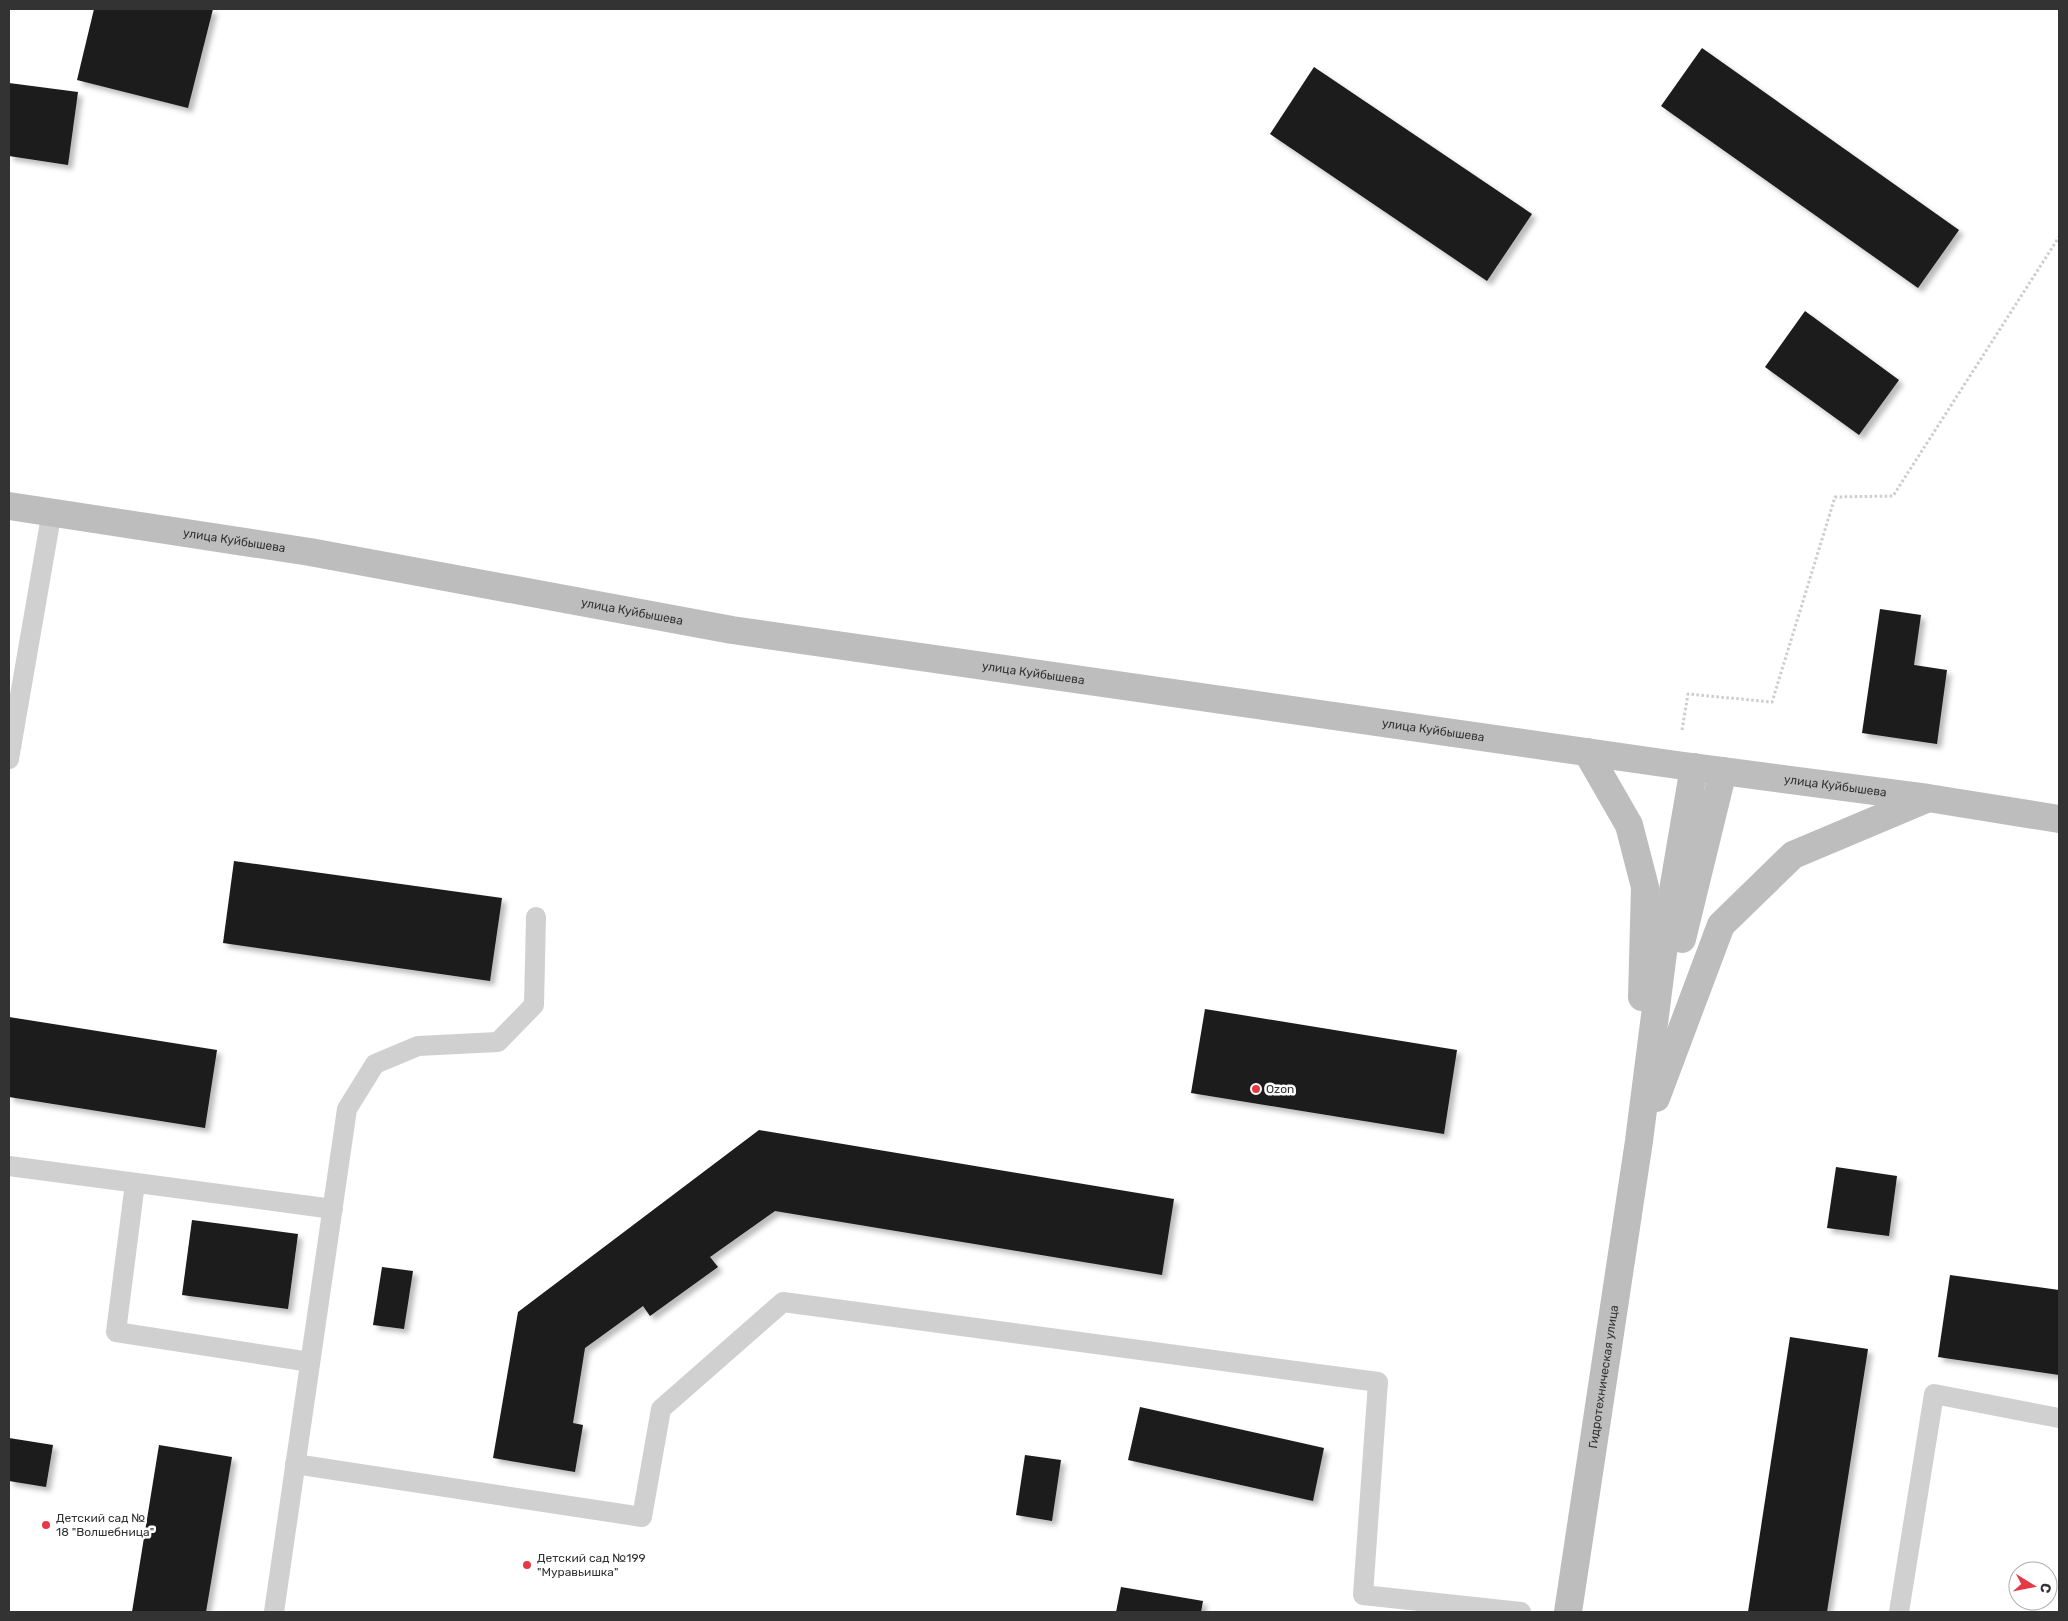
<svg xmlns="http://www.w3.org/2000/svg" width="2068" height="1621" viewBox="0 0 2068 1621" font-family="Rubik,sans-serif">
  <defs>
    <filter id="shadow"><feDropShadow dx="4.5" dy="4.5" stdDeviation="2.5" flood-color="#0004"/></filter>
  </defs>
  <rect width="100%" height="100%" fill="#fff"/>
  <g fill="#1a1a1a" filter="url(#shadow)">
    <polygon points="94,9 213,9 188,108 77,80"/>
    <polygon points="1702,48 1959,230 1918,288 1661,106"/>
    <polygon points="1314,67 1532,214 1487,281 1270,134"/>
    <polygon points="9,83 78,92 68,165 9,156"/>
    <polygon points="1805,311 1899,380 1859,435 1765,367"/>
    <polygon points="1880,609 1921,615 1914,665 1947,670 1937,744 1862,733"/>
    <polygon points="234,861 502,898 490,981 223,943"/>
    <polygon points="1205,1009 1457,1050 1444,1134 1191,1093"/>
    <polygon points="9,1017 217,1050 205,1128 9,1097"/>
    <polygon points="759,1130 1174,1199 1162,1275 775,1211 710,1257 718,1267 650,1316 643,1306 585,1348 573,1423 583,1425 575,1472 493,1458 518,1312"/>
    <polygon points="1836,1167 1897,1176 1889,1236 1827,1228"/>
    <polygon points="192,1220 298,1234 288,1309 182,1295"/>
    <polygon points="382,1267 413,1271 404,1329 373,1325"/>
    <polygon points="1950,1275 2059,1290 2059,1375 1938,1357"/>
    <polygon points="1790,1337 1868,1349 1827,1612 1748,1612"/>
    <polygon points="1140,1407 1324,1448 1313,1501 1128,1460"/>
    <polygon points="9,1438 53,1445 46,1487 9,1481"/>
    <polygon points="159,1445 232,1457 206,1612 132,1612"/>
    <polygon points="1025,1455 1061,1460 1052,1521 1016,1515"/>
    <polygon points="1121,1587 1203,1601 1201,1612 1116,1612"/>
  </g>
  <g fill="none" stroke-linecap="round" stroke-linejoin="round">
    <polyline stroke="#cdcdcd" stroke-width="3" stroke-dasharray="2.5 2.5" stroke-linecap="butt" points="1682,730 1688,694 1772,702 1835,497 1893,496 2059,237"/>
    <g stroke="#d0d0d0" stroke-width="20">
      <polyline points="9,759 52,511"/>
      <polyline points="9,1166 333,1209"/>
      <polyline points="135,1183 116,1332 310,1362"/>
      <polyline points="295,1464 642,1517 661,1409 783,1302 1378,1382 1363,1595 1521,1612"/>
      <polyline points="274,1612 347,1109 375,1064 418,1046 498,1042 534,1005 536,917"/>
      <polyline points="1899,1612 1934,1394 2059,1418"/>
    </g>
    <g stroke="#bdbdbd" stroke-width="28">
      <path id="s1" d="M 9,506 L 310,552 L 732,630 L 1677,765 L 1928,798 L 2059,819"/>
      <polyline points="1587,752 1629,825 1645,887 1642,997"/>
      <polyline points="1682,939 1723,771"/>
      <polyline points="1656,1098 1721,925 1793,855 1926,799"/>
      <path id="s2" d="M 1568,1612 L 1639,1141 L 1665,937 L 1694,767"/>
    </g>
  </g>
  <g fill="#e63946" stroke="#fff" stroke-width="2">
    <circle cx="1256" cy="1089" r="5"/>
    <circle cx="46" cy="1525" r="5"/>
    <circle cx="527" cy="1565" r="5"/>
  </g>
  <g text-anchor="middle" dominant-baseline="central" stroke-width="5" stroke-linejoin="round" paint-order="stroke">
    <g font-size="12" fill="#333" stroke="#fff">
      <text stroke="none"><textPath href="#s1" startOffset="228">улица Куйбышева</textPath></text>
      <text stroke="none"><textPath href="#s1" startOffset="632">улица Куйбышева</textPath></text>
      <text stroke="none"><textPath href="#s1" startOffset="1038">улица Куйбышева</textPath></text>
      <text stroke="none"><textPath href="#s1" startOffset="1442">улица Куйбышева</textPath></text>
      <text stroke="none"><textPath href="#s1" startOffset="1848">улица Куйбышева</textPath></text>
      <text stroke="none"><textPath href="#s2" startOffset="238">Гидротехническая улица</textPath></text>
    </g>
    <g font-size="12" fill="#333" stroke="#fff" text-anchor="start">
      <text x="1266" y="1089">Ozon</text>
      <text x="56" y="1518">Детский сад №<tspan x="56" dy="14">18 "Волшебница"</tspan></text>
      <text x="537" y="1558">Детский сад №199<tspan x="537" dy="14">"Муравьишка"</tspan></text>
    </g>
  </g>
  <rect width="2068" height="1621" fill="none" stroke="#333333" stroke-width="20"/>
  <g transform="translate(2033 1586) rotate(100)"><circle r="24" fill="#ffffff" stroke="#adadad"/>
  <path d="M0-4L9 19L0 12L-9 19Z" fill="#e63946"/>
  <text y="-8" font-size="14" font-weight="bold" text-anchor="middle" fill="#333333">С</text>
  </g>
</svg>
